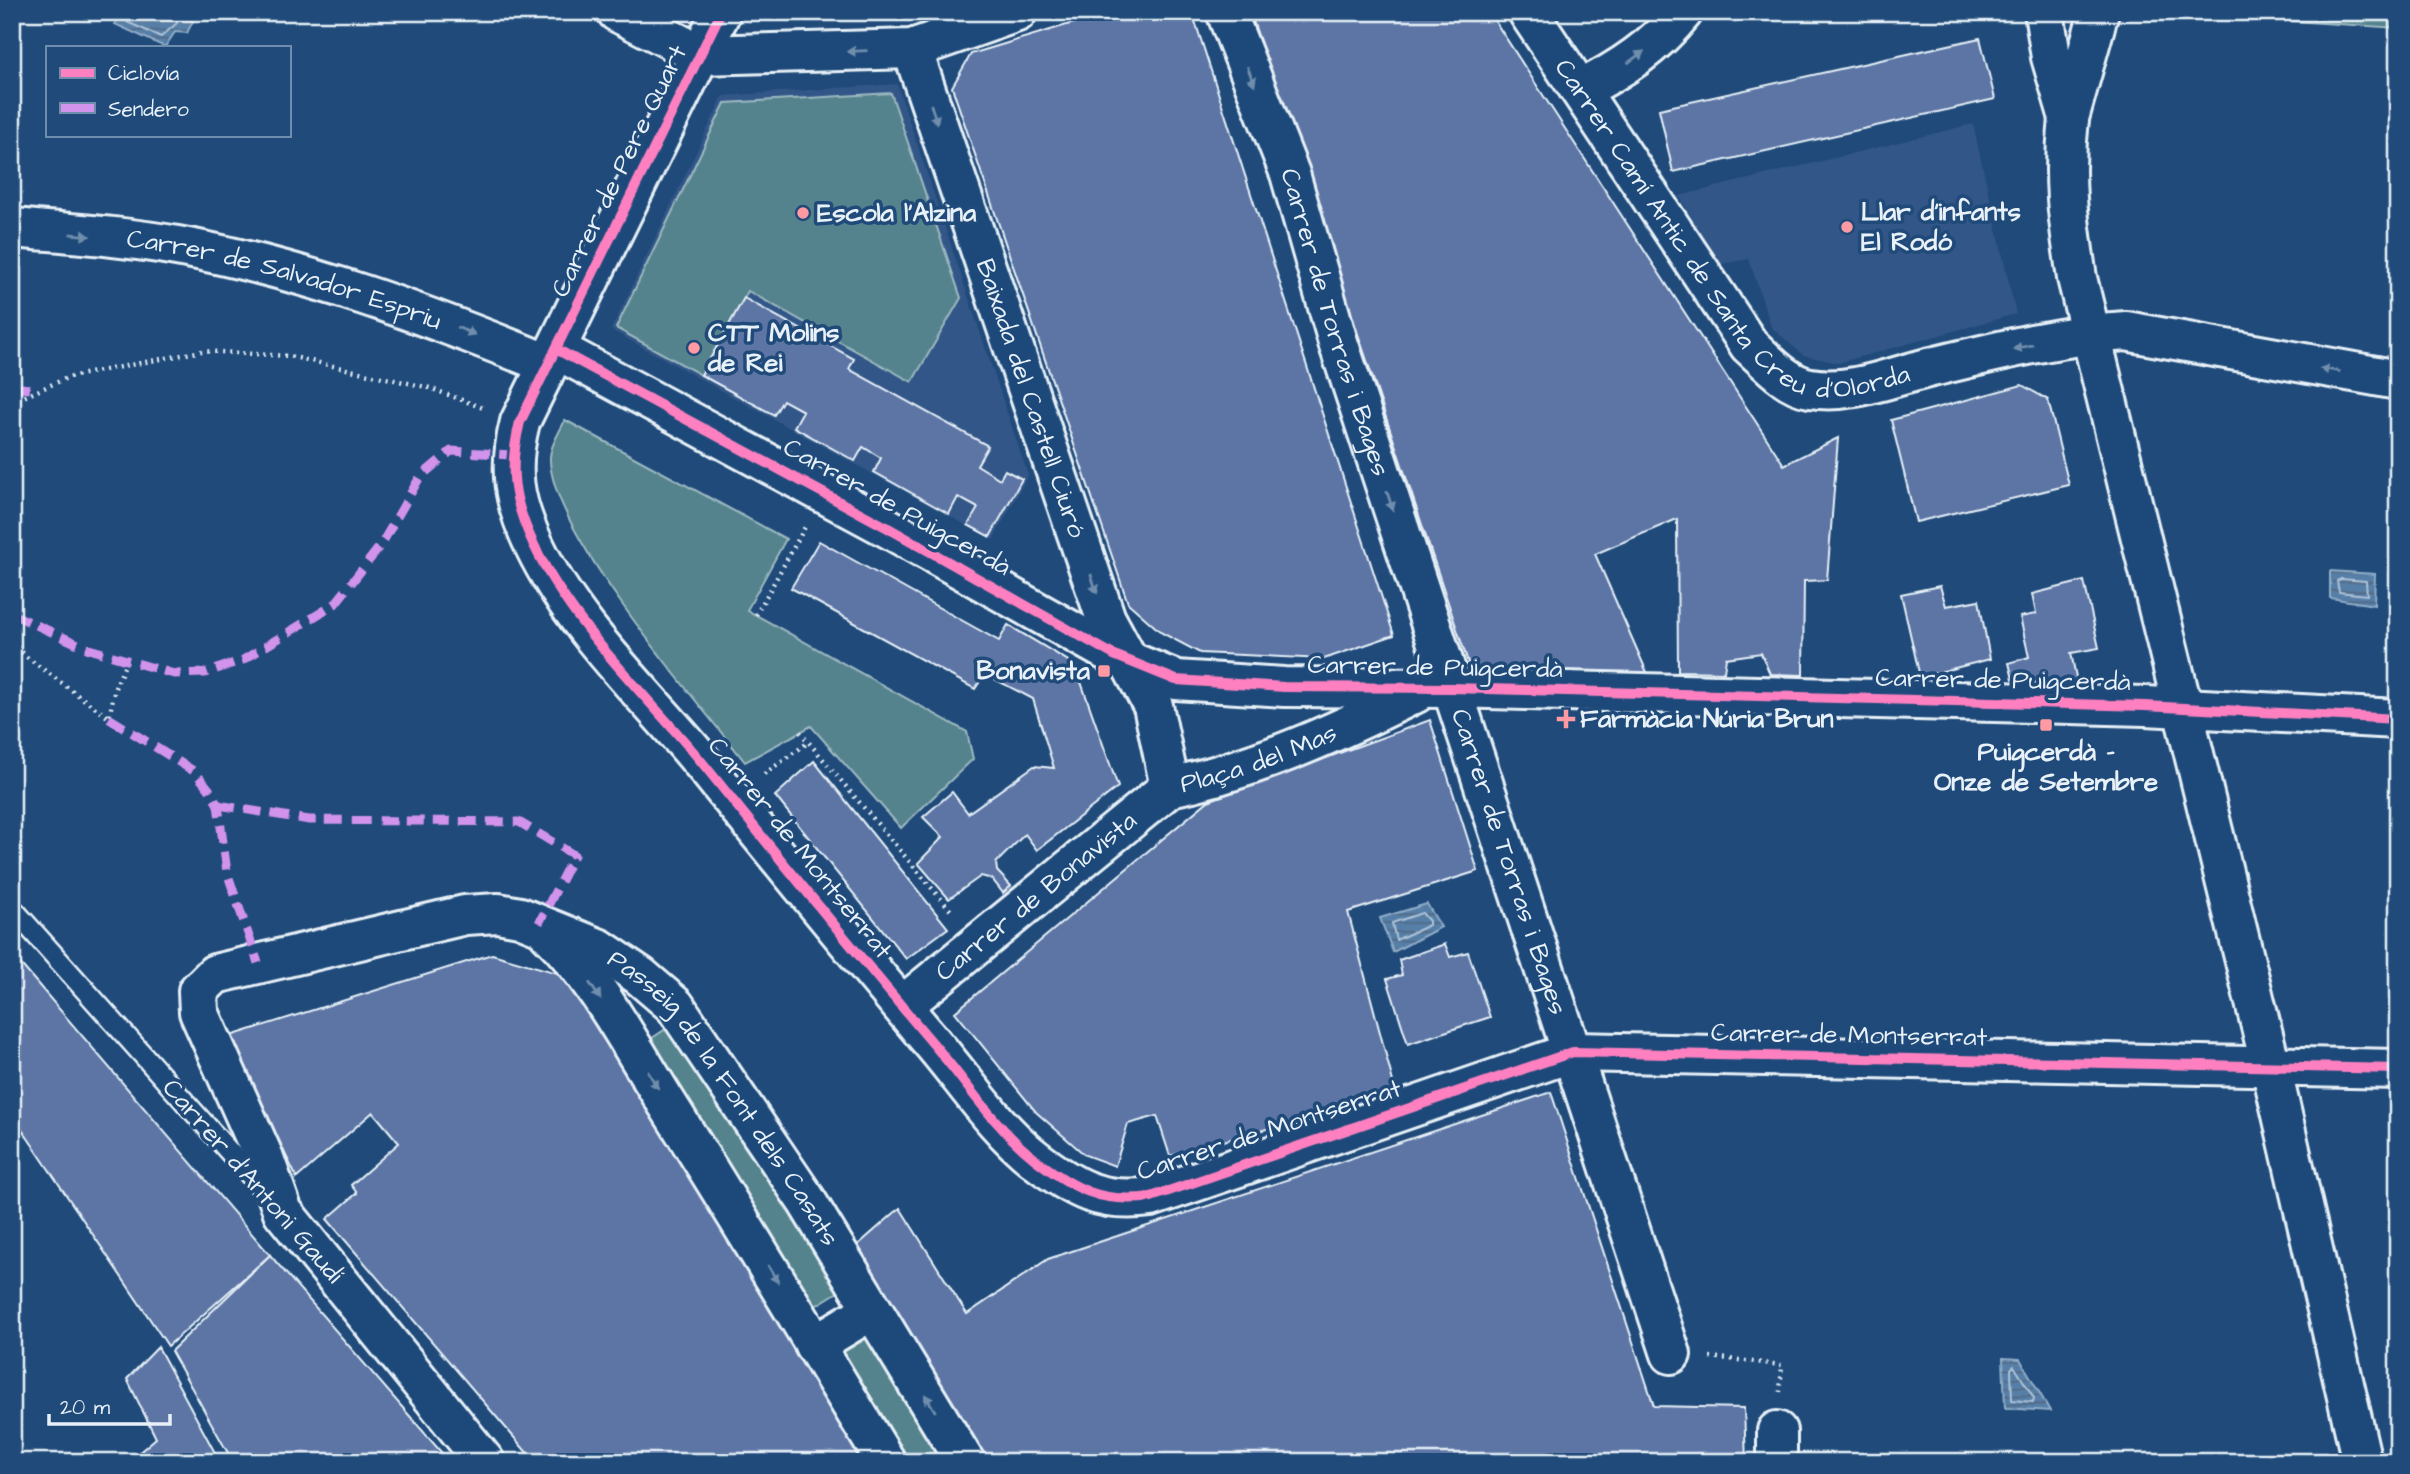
<svg xmlns="http://www.w3.org/2000/svg" width="2410" height="1474" viewBox="0 0 2410 1474" font-family="'Architects Daughter',sans-serif">
  <defs>
    <pattern id="water-rules" width="6" height="5" patternUnits="userSpaceOnUse" patternTransform="scale(1.75)"><rect width="6" height="5" fill="#567fa8"/><path d="M0 2.5h6" fill="none" stroke="#506982"/></pattern>
  </defs>
  <rect width="100%" height="100%" fill="#1f4a7a"/>
  <filter id="ink" filterUnits="userSpaceOnUse"><feTurbulence type="fractalNoise" baseFrequency=".0143" numOctaves="2"/><feDisplacementMap in="SourceGraphic" scale="14" xChannelSelector="R" yChannelSelector="G"/><feConvolveMatrix kernelMatrix="1 2 1 2 8 2 1 2 1" color-interpolation-filters="sRGB"/></filter>
  <g filter="url(#ink)">
    <g fill="#315787">
      <polygon points="897,84 1028,475 993,540 611,330 723,96"/>
      <polygon points="1973,124 2016,314 1838,363 1803,355 1771,327 1749,259 1720,264 1679,196"/>
    </g>
    <g fill="#55838d" stroke="#9ebac2" stroke-width="2">
      <polygon points="2294,12 2398,12 2398,28 2293,21"/>
      <polygon points="891,93 961,298 912,382 748,291 701,375 616,328 725,103"/>
      <path d="M 565,420 L 786,539 L 747,610 L 967,732 L 973,759 L 901,828 L 811,726 L 745,762 C 696,700 552,533 550,460 C 549,448 560,431 565,420 Z"/>
      <polygon points="672,1025 841,1290 809,1310 640,1046"/>
      <polygon points="869,1337 945,1462 904,1462 839,1355"/>
    </g>
    <g fill="url(#water-rules)" stroke="#90adc8" stroke-width="2">
      <polygon points="121,12 177,12 193,21 187,33 175,32 165,47 115,24"/>
      <polygon points="2330,571 2375,574 2374,605 2330,598"/>
      <polygon points="1427,904 1441,927 1393,952 1380,918"/>
      <polygon points="2003,1358 2020,1359 2050,1411 2005,1408"/>
    </g>
    <g fill="none" stroke-linecap="round" stroke-linejoin="round">
      <g stroke="#aec3d8" stroke-width="2">
        <polyline points="127,12 127,22 161,37 177,23 175,12"/>
        <polygon points="2341,579 2366,581 2367,595 2339,592 2337,581"/>
        <polygon points="1422,913 1429,921 1429,925 1396,940 1392,923"/>
        <polygon points="2014,1366 2034,1398 2033,1402 2012,1400 2011,1369"/>
      </g>
    </g>
    <g fill="#5b74a5" stroke="#e8f1f8" stroke-width="2">
      <polygon points="1110,12 1192,12 1394,635 1324,659 1200,653 1162,633 1128,603 952,87 971,54"/>
      <polygon points="1250,12 1489,12 1784,465 1838,438 1827,580 1804,581 1803,675 1770,674 1761,653 1726,658 1724,672 1678,671 1677,519 1595,554 1649,677 1470,668"/>
      <polygon points="1980,38 1995,99 1673,172 1659,109"/>
      <polygon points="744,298 854,359 849,369 988,446 977,465 1000,479 1005,470 1022,479 990,537 968,525 978,508 958,497 949,514 874,472 881,458 863,447 855,461 794,427 803,411 783,400 774,415 701,375"/>
      <polygon points="2022,385 2048,400 2069,485 1916,522 1891,420"/>
      <polygon points="819,541 999,641 1008,625 1075,665 1118,787 1037,850 1025,834 996,863 997,871 1011,886 1003,893 992,879 981,876 949,899 918,863 943,837 923,817 952,792 968,813 1034,766 1054,768 1033,699 985,674 975,689 791,588"/>
      <polygon points="2084,581 2099,648 2071,653 2077,682 2013,679 2009,663 2029,657 2020,617 2036,614 2032,594"/>
      <polygon points="1940,586 1946,606 1979,600 1990,659 1920,677 1901,594"/>
      <polygon points="1430,720 1478,871 1348,912 1396,1093 1170,1156 1157,1116 1128,1124 1115,1166 1085,1155 1036,1112 955,1012 1208,801"/>
      <polygon points="814,761 948,928 906,959 775,796"/>
      <polygon points="1445,944 1450,957 1468,952 1490,1017 1408,1044 1387,979 1402,975 1399,960"/>
      <polygon points="12,954 270,1255 168,1346 17,1122 12,1125"/>
      <polygon points="492,954 571,977 870,1462 535,1462 327,1219 357,1193 351,1185 399,1143 373,1112 297,1178 227,1037"/>
      <polygon points="1551,1092 1654,1406 1744,1408 1746,1462 983,1462 851,1251 900,1208 967,1314 1048,1259"/>
      <polygon points="270,1255 448,1460 233,1462 171,1351"/>
      <polygon points="158,1347 220,1462 128,1462 156,1438 127,1379"/>
    </g>
    <g fill="none" stroke-linecap="round" stroke-linejoin="round">
      <g stroke="#e8f1f8" stroke-width="24">
        <polyline id="lane" points="12,908 266,1193"/>
      </g>
      <g stroke="#e8f1f8" stroke-width="44">
        <g id="street">
          <polyline points="617,12 701,55 912,49 1017,12"/>
          <path d="M 721,12 L 520,422 C 508,469 513,501 534,545 C 574,629 647,695 705,766 C 779,858 854,950 930,1040 C 964,1079 994,1127 1035,1159 C 1074,1189 1101,1204 1151,1197 L 1573,1052 L 2398,1069"/>
          <path id="s1" d="M 1226,12 L 1290,174 L 1338,342 L 1671,1354"/>
          <path id="s2" d="M 1528,12 L 1749,345 C 1767,361 1786,384 1810,388 C 1853,395 1895,375 1936,366 C 1998,351 2063,335 2126,331 L 2398,380"/>
          <polyline points="2044,12 2051,57 2069,118"/>
          <path id="s3" d="M 912,49 L 1106,619 L 1153,706 L 1170,787"/>
          <path d="M 1580,90 C 1620,70 1655,47 1683,12"/>
          <polyline points="2069,118 2099,12"/>
          <path id="s4" d="M 12,228 C 67,233 123,236 177,246 C 305,269 429,316 548,364"/>
          <polyline points="556,349 888,528 1114,655 1176,680 1284,687 1451,688 2145,706 2398,719"/>
          <path d="M 548,932 C 597,979 630,1045 666,1102 C 741,1221 813,1342 886,1462"/>
          <path id="s5" d="M 902,1006 L 1170,787 C 1257,769 1337,732 1416,693"/>
          <polyline points="814,1345 872,1310"/>
          <path id="s6" d="M 485,1462 L 283,1212 L 264,1158 L 199,1012 L 198,991 L 215,974 L 465,915 L 498,913 L 520,917 L 600,949 L 640,976 L 675,1006 L 806,1200 L 965,1462"/>
          <polyline points="1777,1462 1777,1431"/>
        </g>
      </g>
      <g stroke="#e8f1f8" stroke-width="44">
        <path id="secondary" d="M 2069,118 C 2062,179 2068,218 2077,278 L 2271,1067 L 2362,1462"/>
      </g>
      <g stroke="#e8f1f8" stroke-width="4.5" stroke-dasharray="2 5" stroke-linecap="butt">
        <polyline points="12,402 69,377 202,351 289,356 430,388 483,408"/>
        <polyline points="756,615 805,527"/>
        <polyline points="12,642 28,658 109,718 115,688 127,660"/>
        <polyline points="800,732 952,912"/>
        <polyline points="764,774 809,742"/>
        <polyline points="1710,1357 1782,1365 1780,1392"/>
      </g>
      <use href="#lane" stroke="#1f4a7a" stroke-width="19"/>
      <use href="#street" stroke="#1f4a7a" stroke-width="38"/>
      <use href="#secondary" stroke="#1f4a7a" stroke-width="38"/>
      <g stroke="#d193ec" stroke-width="9" stroke-dasharray="18 9" stroke-linecap="butt">
        <polyline points="12,387 38,390"/>
        <polyline points="12,614 89,649 174,674 205,673 243,660 335,604 381,545 420,477 451,451 511,455"/>
        <polyline points="109,718 195,772 209,789 218,805 227,872 258,963"/>
        <polyline points="218,805 309,820 519,822 574,855 539,923"/>
      </g>
      <g stroke="#1f4a7a" stroke-width="15">
        <g id="cycleway">
          <path d="M 721,12 L 520,422 C 508,469 513,501 534,545 C 574,629 647,695 705,766 C 779,858 854,950 930,1040 C 964,1079 994,1127 1035,1159 C 1074,1189 1101,1204 1151,1197 L 1573,1052 L 2398,1069"/>
          <polyline points="556,349 888,528 1114,655 1176,680 1284,687 1451,688 2145,706 2398,719"/>
        </g>
      </g>
      <use href="#cycleway" stroke="#ff80c0" stroke-width="10"/>
    </g>
    <defs><path id="oneway-solid" d="M-6-.8H1V-3.2L6.5 0L1 3.2V.8H-6Z" transform="scale(1.75)"/></defs>
    <g fill="#6f8dac">
      <use href="#oneway-solid" transform="translate(857 51) rotate(178)"/>
      <use href="#oneway-solid" transform="translate(1636 57) rotate(-36)"/>
      <use href="#oneway-solid" transform="translate(1251 76) rotate(69)"/>
      <use href="#oneway-solid" transform="translate(934 114) rotate(71)"/>
      <use href="#oneway-solid" transform="translate(80 235) rotate(6)"/>
      <use href="#oneway-solid" transform="translate(466 331) rotate(22)"/>
      <use href="#oneway-solid" transform="translate(2023 347) rotate(168)"/>
      <use href="#oneway-solid" transform="translate(2330 370) rotate(-171)"/>
      <use href="#oneway-solid" transform="translate(1390 501) rotate(72)"/>
      <use href="#oneway-solid" transform="translate(1094 584) rotate(72)"/>
      <use href="#oneway-solid" transform="translate(595 991) rotate(56)"/>
      <use href="#oneway-solid" transform="translate(653 1080) rotate(58)"/>
      <use href="#oneway-solid" transform="translate(773 1274) rotate(60)"/>
      <use href="#oneway-solid" transform="translate(930 1403) rotate(-122)"/>
    </g>
  </g>
  <g fill="#ff9aa2" stroke="#1f4a7a" stroke-width="2.5">
    <circle cx="803" cy="213" r="7"/>
    <circle cx="1847" cy="227" r="7"/>
    <circle cx="694" cy="348" r="7"/>
    <rect x="1097" y="664" width="14" height="14" rx="3.5"/>
    <path d="M1562.5 708.5h7v7h7v7h-7v7h-7v-7h-7v-7h7z"/>
    <rect x="2039" y="718" width="14" height="14" rx="3.5"/>
  </g>
  <g text-anchor="middle" dominant-baseline="central" stroke-width="7" stroke-linejoin="round" paint-order="stroke">
    <g font-size="26" fill="#e8f1f8" stroke="#1f4a7a">
      <text transform="translate(619 171) rotate(-64)">Carrer de Pere Quart</text>
      <text stroke="none"><textPath href="#s2" startOffset="318">Carrer Camí Antic de Santa Creu d'Olorda</textPath></text>
      <text stroke="none"><textPath href="#s4" startOffset="278">Carrer de Salvador Espriu</textPath></text>
      <text stroke="none"><textPath href="#s1" startOffset="329">Carrer de Torras i Bages</textPath></text>
      <text stroke="none"><textPath href="#s3" startOffset="369">Baixada del Castell Ciuró</textPath></text>
      <text transform="translate(897 507) rotate(29)">Carrer de Puigcerdà</text>
      <text transform="translate(1435 667) rotate(1)">Carrer de Puigcerdà</text>
      <text transform="translate(2003 680) rotate(1)">Carrer de Puigcerdà</text>
      <text stroke="none"><textPath href="#s5" startOffset="439">Plaça del Mas</textPath></text>
      <text transform="translate(800 848) rotate(51)">Carrer de Montserrat</text>
      <text stroke="none"><textPath href="#s1" startOffset="896">Carrer de Torras i Bages</textPath></text>
      <text stroke="none"><textPath href="#s5" startOffset="173">Carrer de Bonavista</textPath></text>
      <text transform="translate(1849 1035) rotate(1)">Carrer de Montserrat</text>
      <text stroke="none"><textPath href="#s6" startOffset="1178">Passeig de la Font dels Casats</textPath></text>
      <text transform="translate(1269 1130) rotate(-18)">Carrer de Montserrat</text>
      <text transform="translate(253 1181) rotate(49)">Carrer d'Antoni Gaudí</text>
    </g>
    <g font-size="26" font-weight="bold" fill="#e8f1f8" stroke="#1f4a7a" text-anchor="start">
      <text x="1861" y="212">Llar d'infants<tspan x="1861" dy="30">El Rodó</tspan></text>
      <text x="817" y="213">Escola l'Alzina</text>
      <text x="708" y="333">CTT Molins<tspan x="708" dy="30">de Rei</tspan></text>
      <text x="1090" y="671" text-anchor="end">Bonavista</text>
      <text x="1580" y="719">Farmàcia Núria Brun</text>
      <text x="2046" y="752" text-anchor="middle">Puigcerdà -<tspan x="2046" dy="30">Onze de Setembre</tspan></text>
    </g>
  </g>
  <rect width="2410" height="1474" fill="none" stroke="#1f4a7a" stroke-width="42"/>
  <rect x="21" y="21" width="2368" height="1432" fill="none" stroke="#e8f1f8" stroke-width="2.5" filter="url(#ink)"/>
  <rect x="46" y="46" width="245" height="91" fill="#1f4a7a" stroke="#6f8dac" stroke-width="2"/>
  <rect x="60" y="68" width="35" height="10" fill="#ff80c0" stroke="#6f8dac" stroke-width="2"/>
  <text x="108" y="80" font-size="21" fill="#e8f1f8">Ciclovía</text>
  <rect x="60" y="103" width="35" height="10" fill="#d193ec" stroke="#6f8dac" stroke-width="2"/>
  <text x="108" y="116" font-size="21" fill="#e8f1f8">Sendero</text>
  <path d="M49 1414v10h121v-10" fill="none" stroke="#e8f1f8" stroke-width="3.5"/>
  <text x="60" y="1414" font-size="21" fill="#e8f1f8" stroke="#1f4a7a" stroke-width="5" paint-order="stroke">20 m</text>
</svg>
